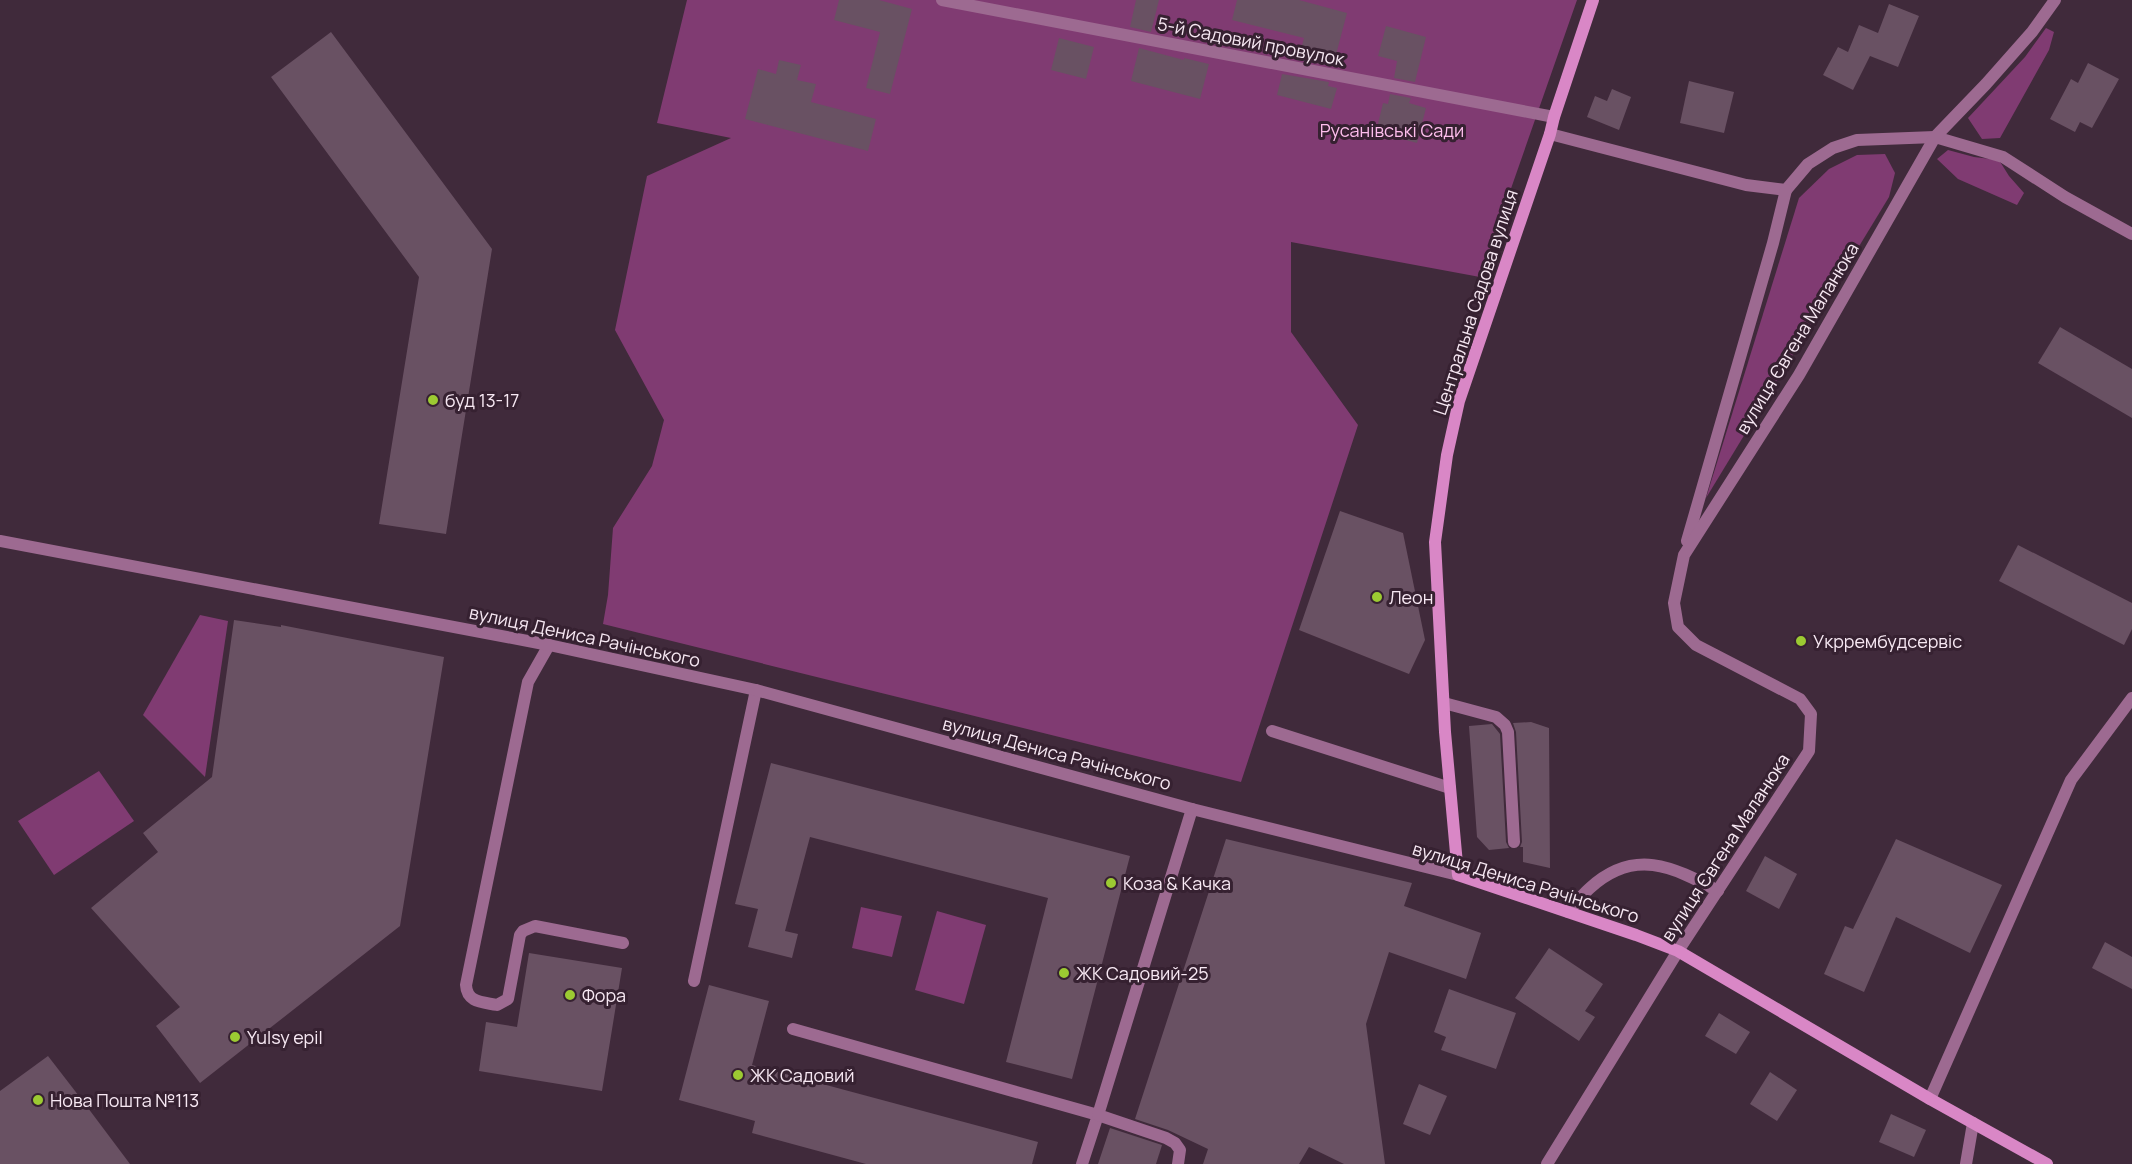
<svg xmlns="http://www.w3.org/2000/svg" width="2132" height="1164" viewBox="0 0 2132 1164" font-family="Manrope,sans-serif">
  <rect width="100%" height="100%" fill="#402a3b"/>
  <g fill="#803b72">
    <polygon points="687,0 1577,0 1480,277 1291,242 1291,332 1358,425 1241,782 603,624 608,595 613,528 652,466 664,420 615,330 647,176 731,138 657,123"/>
    <polygon points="2046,28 2054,32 2049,50 2000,138 1982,139 1968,118 2025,57"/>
    <polygon points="1948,150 1974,157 1999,160 2009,176 2024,193 2017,205 1958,179 1937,159"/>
    <polygon points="1885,154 1895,173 1889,197 1706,498 1799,198 1829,169 1857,155"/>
    <polygon points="200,615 228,621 205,777 143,715"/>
    <polygon points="99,771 134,821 54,875 18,821"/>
    <polygon points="861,907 902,916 892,957 852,948"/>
    <polygon points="937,911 986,925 964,1004 915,990"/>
  </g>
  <g fill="#695163">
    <polygon points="839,0 879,0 912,9 890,94 866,88 880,32 834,20"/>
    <polygon points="1136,0 1159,0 1151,32 1130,27"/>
    <polygon points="1237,0 1299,0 1347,13 1333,66 1298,60 1304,38 1232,20"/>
    <polygon points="1889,4 1919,16 1898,67 1870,56 1853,90 1823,75 1838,47 1848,52 1859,25 1878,33"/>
    <polygon points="1386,26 1426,37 1415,82 1394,78 1397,61 1378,56"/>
    <polygon points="331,32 492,249 446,534 379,524 419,277 271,77"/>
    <polygon points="1059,38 1094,47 1086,79 1051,70"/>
    <polygon points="1139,48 1184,60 1184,58 1209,64 1200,99 1131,81"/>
    <polygon points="779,60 801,65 797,80 816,84 811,102 876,119 868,151 745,119 758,69 776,74"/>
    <polygon points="2088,63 2119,79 2092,128 2080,122 2075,132 2050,119 2071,79 2078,83"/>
    <polygon points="1282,74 1329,82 1328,86 1337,88 1331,109 1277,95"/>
    <polygon points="1689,81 1734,92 1724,133 1680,123"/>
    <polygon points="1612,89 1631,97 1619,130 1587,117 1595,96 1607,101"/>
    <polygon points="1390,94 1411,98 1409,103 1426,108 1417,143 1376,132 1383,103 1388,104"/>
    <polygon points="2060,327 2132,369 2132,418 2038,363"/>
    <polygon points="1340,511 1403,533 1425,640 1409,674 1299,630"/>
    <polygon points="2018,545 2132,603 2132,629 2124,645 1999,581"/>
    <polygon points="234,620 281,627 281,625 444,657 400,926 200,1083 156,1026 180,1007 91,908 158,852 143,833 212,777"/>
    <polygon points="1531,722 1549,728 1550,868 1523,862 1523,847 1520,847 1522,842 1516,732 1513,723"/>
    <polygon points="1492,724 1500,734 1506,842 1509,848 1489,850 1477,837 1469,726"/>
    <polygon points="771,763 1130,856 1072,1079 1006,1062 1048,898 810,837 785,931 798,934 792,958 748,947 758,909 735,904"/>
    <polygon points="1226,839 1412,883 1404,906 1481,933 1466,979 1389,952 1366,1024 1385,1164 1344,1164 1309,1147 1299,1164 1203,1164 1208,1149 1168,1130 1135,1119"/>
    <polygon points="1896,839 2002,885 1970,953 1896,917 1864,992 1824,974 1845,926 1853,929"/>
    <polygon points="1765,856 1797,874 1779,909 1746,891"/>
    <polygon points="2105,942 2132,957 2132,989 2092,968"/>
    <polygon points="1549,948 1603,984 1585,1011 1595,1017 1579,1041 1515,998"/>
    <polygon points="529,953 622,968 602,1091 479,1071 486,1022 517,1027"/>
    <polygon points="709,985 769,1001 752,1065 1038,1142 1032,1164 866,1164 752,1133 755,1121 679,1100"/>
    <polygon points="1449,989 1516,1013 1496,1069 1441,1050 1446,1037 1434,1032"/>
    <polygon points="1719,1013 1750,1032 1736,1054 1705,1036"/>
    <polygon points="48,1056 82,1100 130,1164 0,1164 0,1091"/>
    <polygon points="1770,1072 1797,1090 1777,1121 1750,1104"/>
    <polygon points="1419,1084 1447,1096 1430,1135 1403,1124"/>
    <polygon points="1891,1114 1926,1130 1914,1157 1879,1142"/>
    <polygon points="1110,1128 1162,1145 1156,1164 1098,1164"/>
  </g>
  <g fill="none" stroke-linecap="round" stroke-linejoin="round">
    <g stroke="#9d6a91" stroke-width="12">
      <path d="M 549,645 L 528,682 L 466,985 C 467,1003 483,1002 497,1005 L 508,999 L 520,935 L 523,931 L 535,926 L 623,943"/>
      <polyline points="1444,703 1496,717 1505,725 1508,732 1514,842"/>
      <polyline points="1272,731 1450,788"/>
      <path d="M 1568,912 C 1575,904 1582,895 1590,888 C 1634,848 1672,866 1718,891"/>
      <polyline points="694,981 756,690"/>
      <polyline points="793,1029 1098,1115 1082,1164"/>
      <polyline points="1178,1164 1180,1150 1175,1143 1166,1138 1098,1115 1192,809"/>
    </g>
    <g stroke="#9d6a91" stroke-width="12">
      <polyline points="942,0 1554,117"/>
      <polyline points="1550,134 1746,185 1786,190 1808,164 1833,148 1857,140 1935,137 2003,157 2065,197 2132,234"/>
      <polyline points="0,541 549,645 756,690 1192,809 1458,875"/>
      <polyline points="1687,541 1773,243 1786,190"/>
      <polyline points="1930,1099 2071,780 2132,698"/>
      <polyline points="1547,1164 1678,951 1809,751 1811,714 1800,699 1696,645 1678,627 1674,603 1684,555 1799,375 1935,137 1986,84 2032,32 2055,0"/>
      <polyline points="1966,1164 1973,1123"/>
    </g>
    <polyline stroke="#d987c6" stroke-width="12" points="1593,0 1554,117 1550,134 1459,401 1447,455 1435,542 1445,732 1458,875 1636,935 1678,951 1930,1099 2047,1164"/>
  </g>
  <g fill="#9cca32" stroke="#362131" stroke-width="2">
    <circle cx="433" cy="400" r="6"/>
    <circle cx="1377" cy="597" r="6"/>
    <circle cx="1801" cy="641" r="6"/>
    <circle cx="1111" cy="883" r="6"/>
    <circle cx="1064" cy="973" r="6"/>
    <circle cx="570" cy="995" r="6"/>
    <circle cx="235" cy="1037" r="6"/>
    <circle cx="738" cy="1075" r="6"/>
    <circle cx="38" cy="1100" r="6"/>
  </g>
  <g text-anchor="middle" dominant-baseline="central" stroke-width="6" stroke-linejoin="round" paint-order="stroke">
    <g font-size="18" fill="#f7e8f3" stroke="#362131">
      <text transform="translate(1251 41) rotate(11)">5-й Садовий провулок</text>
      <text transform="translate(1475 302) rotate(-72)">Центральна Садова вулиця</text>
      <text transform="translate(1797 338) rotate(-59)">вулиця Євгена Маланюка</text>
      <text transform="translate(585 636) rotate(12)">вулиця Дениса Рачінського</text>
      <text transform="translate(1057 753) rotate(15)">вулиця Дениса Рачінського</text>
      <text transform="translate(1725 847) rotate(-57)">вулиця Євгена Маланюка</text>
      <text transform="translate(1526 882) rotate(17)">вулиця Дениса Рачінського</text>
    </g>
    <g font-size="18" fill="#febeed" stroke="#362131">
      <text x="1392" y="130">Русанівські Сади</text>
    </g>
    <g font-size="18" fill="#f7e8f3" stroke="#362131" text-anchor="start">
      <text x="445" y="400">буд 13-17</text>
      <text x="1389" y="597">Леон</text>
      <text x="1813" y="641">Укррембудсервіс</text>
      <text x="1123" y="883">Коза &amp; Качка</text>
      <text x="1076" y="973">ЖК Садовий-25</text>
      <text x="582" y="995">Фора</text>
      <text x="247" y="1037">Yulsy epil</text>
      <text x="750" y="1075">ЖК Садовий</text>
      <text x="50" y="1100">Нова Пошта №113</text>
    </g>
  </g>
</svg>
